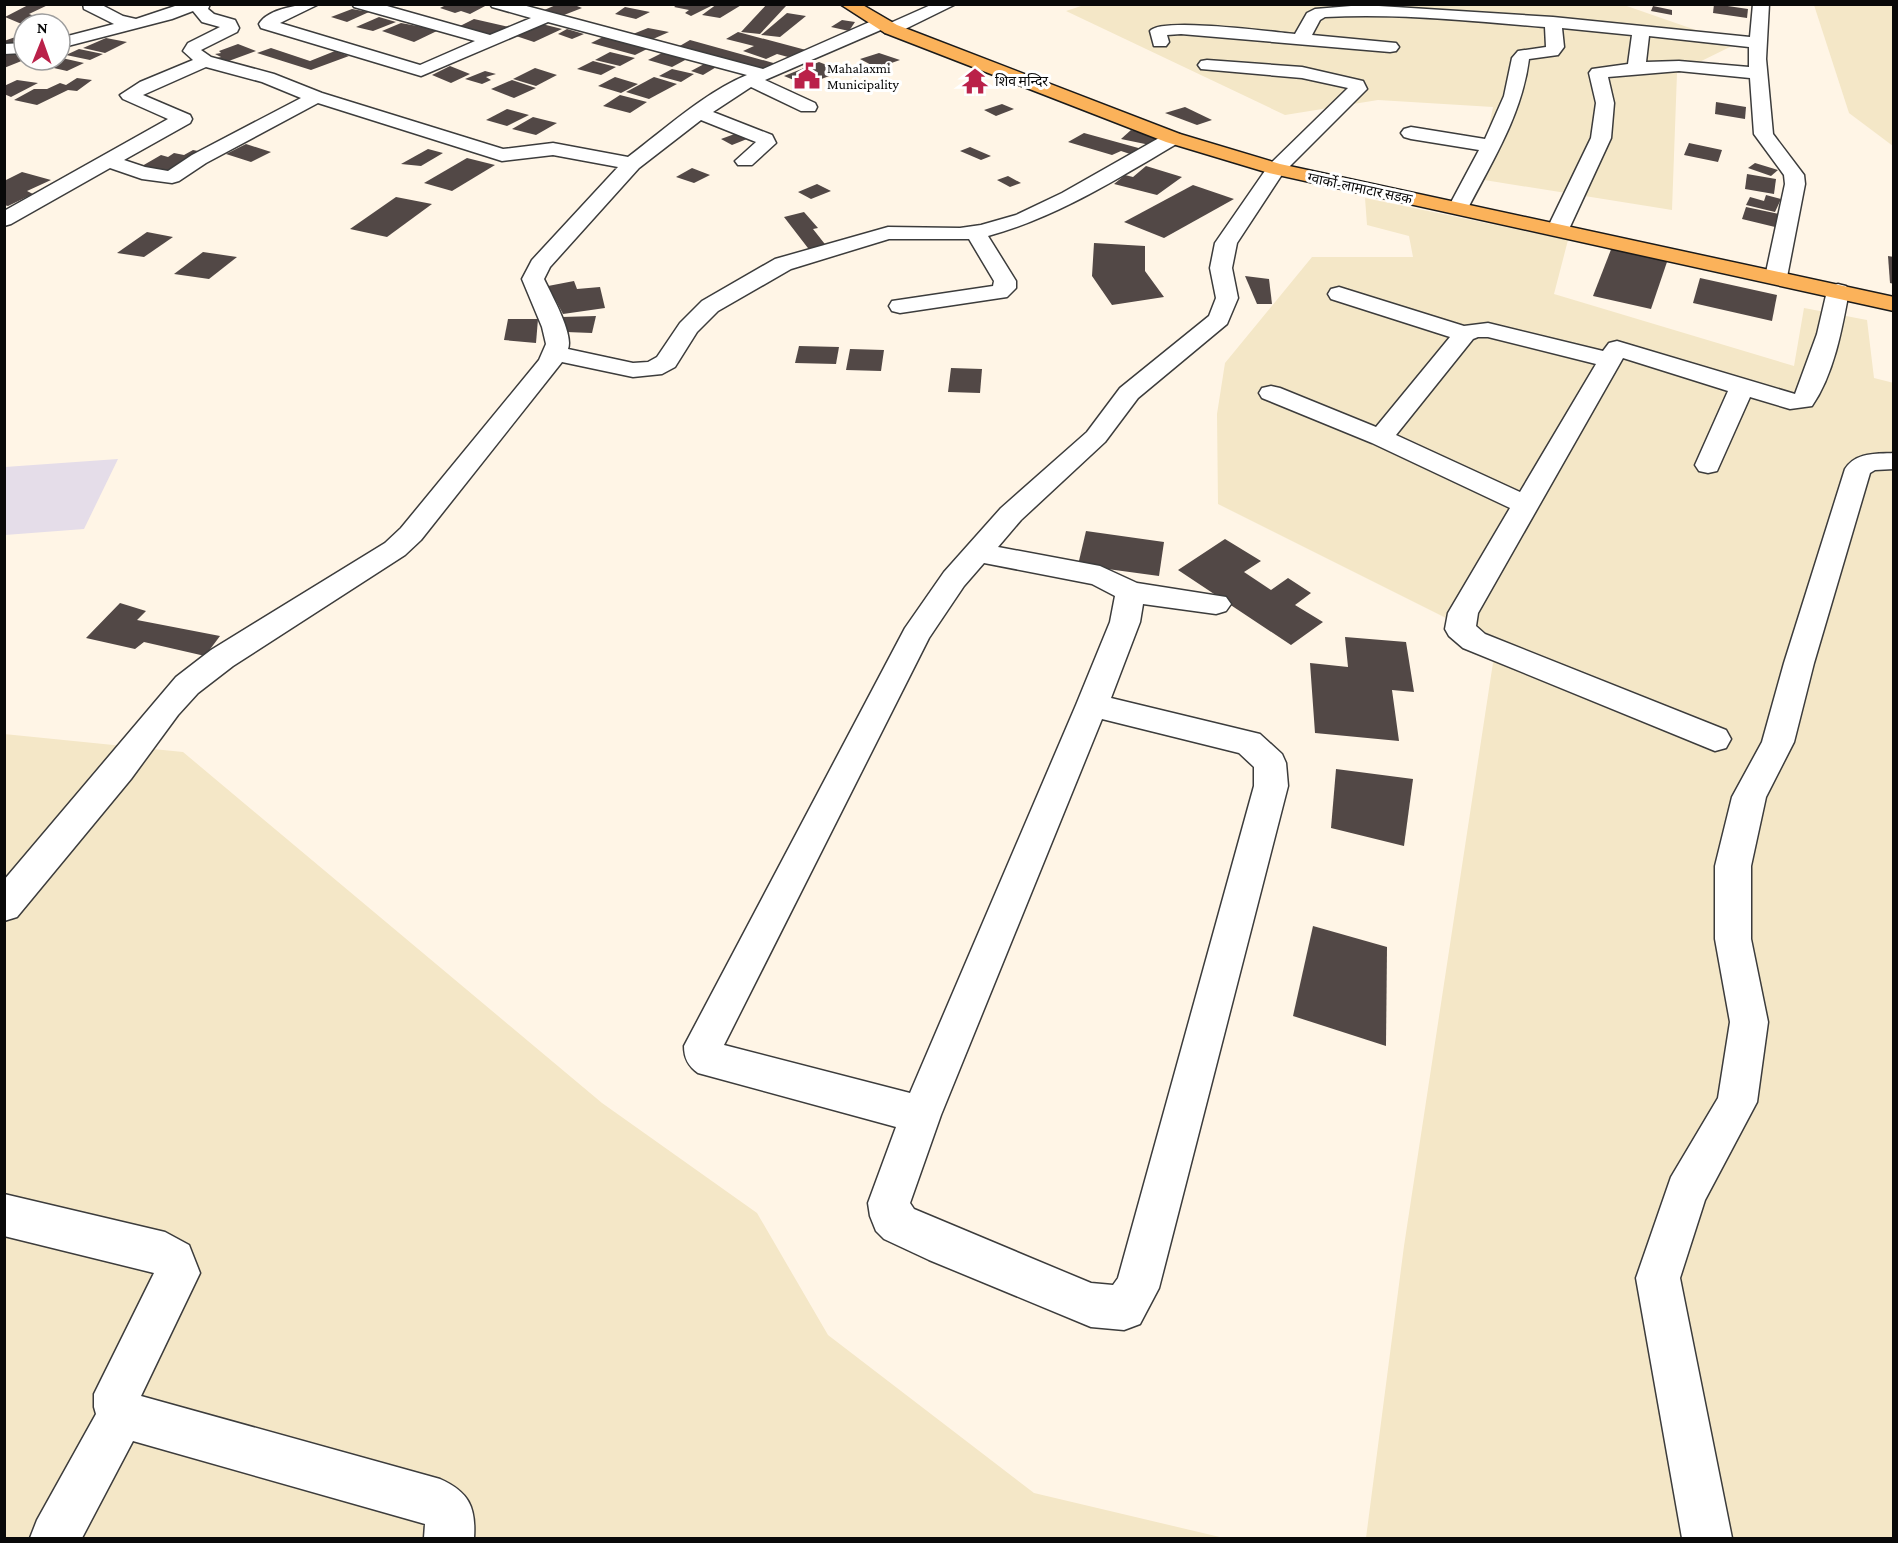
<svg xmlns="http://www.w3.org/2000/svg" width="1898" height="1543" viewBox="0 0 1898 1543" font-family="'Crimson Pro','Noto Sans Devanagari',serif">
  <rect width="100%" height="100%" fill="#fff5e6"/>
  <polygon fill="#e5dde9" points="118,459 84,529 5,535 5,467"/>
  <g fill="#f4e7c7">
    <polygon points="1087,4 1621,4 1736,44 1677,73 1672,210 1478,179 1493,107 1378,100 1285,115 1066,11"/>
    <polygon points="1814,5 1893,5 1893,146 1849,113"/>
    <polygon points="1365,198 1568,240 1554,294 1794,366 1804,308 1867,320 1874,378 1894,383 1893,1538 1366,1538 1404,1246 1496,643 1218,504 1217,414 1225,363 1312,257 1413,257 1409,236 1367,225"/>
    <polygon points="4,734 183,752 602,1103 757,1213 828,1335 1034,1493 1224,1538 5,1538"/>
  </g>
  <g fill="#524846">
    <polygon points="30,4 50,4 29,14 55,24 24,25 5,17"/>
    <polygon points="448,4 482,4 487,5 470,14 461,11 455,13 440,8"/>
    <polygon points="558,4 572,4 582,8 564,15 542,11"/>
    <polygon points="678,4 715,4 691,16 685,13 689,10 674,7"/>
    <polygon points="717,4 743,4 720,18 702,15"/>
    <polygon points="767,4 786,6 760,34 741,32"/>
    <polygon points="1714,4 1748,9 1747,18 1713,13"/>
    <polygon points="1653,6 1672,10 1672,15 1651,11"/>
    <polygon points="625,7 650,12 636,19 615,14"/>
    <polygon points="352,9 369,12 347,22 331,17"/>
    <polygon points="787,13 806,16 780,37 761,35"/>
    <polygon points="379,17 396,22 373,31 356,27"/>
    <polygon points="474,19 509,27 495,36 460,26"/>
    <polygon points="842,20 855,22 849,31 831,27"/>
    <polygon points="401,23 439,30 414,42 382,31"/>
    <polygon points="538,23 562,29 534,42 513,35"/>
    <polygon points="648,28 669,32 653,39 633,34"/>
    <polygon points="567,29 584,34 572,39 558,34"/>
    <polygon points="738,32 806,50 788,57 777,54 766,59 743,51 754,46 726,39"/>
    <polygon points="24,34 24,43 4,48 4,41"/>
    <polygon points="607,35 651,47 635,55 591,43"/>
    <polygon points="106,38 127,42 105,53 83,48"/>
    <polygon points="690,40 777,64 765,70 678,47"/>
    <polygon points="238,44 256,51 226,62 217,58 221,57 215,54 221,53 219,51"/>
    <polygon points="271,48 310,61 335,51 349,56 311,70 257,53"/>
    <polygon points="79,49 103,54 90,60 66,55"/>
    <polygon points="4,51 24,56 24,60 4,68"/>
    <polygon points="610,52 635,58 620,66 595,60"/>
    <polygon points="664,52 687,59 672,67 648,60"/>
    <polygon points="879,53 900,60 877,68 860,59"/>
    <polygon points="62,58 84,63 67,71 45,66"/>
    <polygon points="593,61 616,67 601,75 577,69"/>
    <polygon points="819,62 842,71 806,85 784,76"/>
    <polygon points="706,63 718,66 703,75 691,71"/>
    <polygon points="450,66 470,74 451,83 432,75"/>
    <polygon points="535,68 557,75 536,86 513,79"/>
    <polygon points="672,69 694,74 681,82 659,76"/>
    <polygon points="485,71 496,74 486,77 491,80 482,84 465,79"/>
    <polygon points="615,77 638,84 621,93 598,86"/>
    <polygon points="654,77 677,84 649,99 626,92"/>
    <polygon points="77,78 92,80 77,91 68,90 37,105 14,100 34,89 47,89 60,83 66,85"/>
    <polygon points="17,80 38,83 11,97 4,94 4,86"/>
    <polygon points="512,80 536,88 514,98 491,89"/>
    <polygon points="620,95 647,102 630,113 603,106"/>
    <polygon points="1716,102 1746,107 1745,119 1715,114"/>
    <polygon points="1002,104 1014,109 996,116 984,110"/>
    <polygon points="1185,107 1212,120 1197,125 1165,113"/>
    <polygon points="507,109 529,115 507,126 486,120"/>
    <polygon points="533,117 557,123 536,135 512,129"/>
    <polygon points="1131,130 1159,138 1150,145 1121,139"/>
    <polygon points="740,132 752,137 732,145 721,139"/>
    <polygon points="1084,133 1142,149 1133,155 1121,151 1112,155 1068,142"/>
    <polygon points="1689,143 1722,150 1718,162 1684,155"/>
    <polygon points="246,144 271,152 251,162 226,154"/>
    <polygon points="970,147 991,156 981,160 960,151"/>
    <polygon points="428,149 443,153 421,166 401,164"/>
    <polygon points="193,150 203,152 170,171 142,166 161,155 168,157 174,153 184,155"/>
    <polygon points="467,158 495,165 452,191 424,183"/>
    <polygon points="1755,163 1778,170 1771,176 1748,168"/>
    <polygon points="1146,166 1182,177 1157,195 1114,184 1125,175 1133,177"/>
    <polygon points="692,168 710,175 694,183 676,177"/>
    <polygon points="22,172 51,180 27,191 33,194 8,206 4,205 4,181"/>
    <polygon points="1747,174 1776,179 1774,194 1745,189"/>
    <polygon points="1008,176 1021,183 1010,187 997,180"/>
    <polygon points="817,184 831,191 811,199 798,192"/>
    <polygon points="1193,185 1234,199 1164,238 1124,222"/>
    <polygon points="1766,195 1781,199 1775,212 1746,205 1750,197 1764,201"/>
    <polygon points="396,197 432,204 387,237 350,229"/>
    <polygon points="1746,207 1779,214 1775,227 1742,219"/>
    <polygon points="804,212 818,228 813,229 828,248 811,252 784,217"/>
    <polygon points="147,232 173,237 144,257 117,253"/>
    <polygon points="1094,243 1145,246 1145,271 1164,297 1112,305 1092,276"/>
    <polygon points="1612,247 1668,259 1651,309 1593,296"/>
    <polygon points="203,252 237,257 209,279 174,274"/>
    <polygon points="1888,256 1894,257 1894,284 1890,283"/>
    <polygon points="1245,276 1269,279 1272,304 1257,304"/>
    <polygon points="1700,278 1777,295 1772,321 1693,303"/>
    <polygon points="574,281 577,289 600,287 605,308 563,314 548,286"/>
    <polygon points="596,316 592,333 566,332 562,317"/>
    <polygon points="508,319 538,319 536,343 504,340"/>
    <polygon points="799,346 839,347 836,364 795,363"/>
    <polygon points="850,349 884,350 881,371 846,370"/>
    <polygon points="951,368 982,369 980,393 948,392"/>
    <polygon points="1086,531 1164,542 1159,576 1078,565"/>
    <polygon points="1225,539 1261,561 1244,572 1271,590 1288,578 1311,593 1295,605 1323,622 1291,645 1178,570"/>
    <polygon points="120,603 146,611 137,620 220,636 205,656 144,642 135,649 86,638"/>
    <polygon points="1345,637 1406,642 1414,692 1392,690 1399,741 1315,733 1310,663 1348,667"/>
    <polygon points="1336,769 1413,779 1404,846 1331,828"/>
    <polygon points="1313,926 1387,947 1386,1046 1293,1016"/>
  </g>
  <g fill="none" stroke-linecap="round" stroke-linejoin="round">
    <g stroke="#3c3c3c" stroke-width="3">
      <g id="minor">
        <path d="M 83,4 L 100,4 L 123,16 L 136,19 L 181,4 L 210,4 L 208,9 L 214,14 L 235,20 L 239,28 L 237,32 L 201,50 L 211,57 L 274,74 L 322,93 L 503,149 L 553,143 L 628,157 C 665,129 704,93 747,75 L 548,22 L 421,76 L 261,28 L 259,24 C 268,8 302,4 319,4 L 280,23 L 420,65 L 475,41 L 354,7 L 352,4 L 380,4 L 490,35 L 531,18 L 492,7 L 490,4 L 519,4 L 763,69 L 874,20 L 886,20 L 888,24 L 933,4 L 956,4 L 897,33 L 885,33 L 883,29 L 765,80 L 815,103 L 817,107 L 815,111 L 801,111 L 751,87 L 713,112 L 772,135 L 776,143 L 752,165 L 738,165 L 735,161 L 756,142 L 701,120 L 639,168 L 550,267 L 544,279 C 551,294 574,334 568,349 L 633,363 L 648,362 L 657,357 L 680,323 L 702,301 L 775,259 L 888,227 L 960,228 L 981,225 L 1016,215 L 1062,193 L 1166,134 L 1180,134 L 1183,138 L 1180,142 C 1118,178 1058,217 988,236 L 1016,281 L 1016,288 L 1007,297 L 900,313 L 892,311 L 889,306 L 892,301 L 993,286 L 994,281 L 969,239 L 889,239 L 791,269 L 718,311 L 697,332 L 675,367 L 662,374 L 633,377 L 562,362 L 421,540 L 405,555 L 233,666 L 198,693 L 178,715 L 131,779 L 17,917 L 4,921 L 4,880 L 176,677 L 211,650 L 385,543 L 401,528 L 539,360 L 546,344 L 542,327 L 522,279 L 532,260 L 618,167 L 553,155 L 502,161 L 318,103 L 206,163 L 179,181 L 172,183 L 142,179 L 110,168 L 11,224 L 4,226 L 4,211 L 168,119 L 123,99 L 120,95 L 140,82 L 193,60 L 183,51 L 188,43 L 220,27 L 202,22 L 193,11 L 172,19 L 60,48 L 60,38 L 114,24 L 84,9 ZM 206,67 L 262,82 L 301,98 L 192,155 L 168,171 L 145,167 L 124,160 L 190,123 L 192,119 L 190,115 L 143,95 Z"/>
        <path d="M 1753,4 L 1769,4 L 1766,59 L 1773,134 L 1804,175 L 1805,184 L 1787,277 L 1784,282 L 1776,284 L 1768,282 L 1765,277 L 1785,184 L 1784,175 L 1754,134 L 1750,78 L 1679,71 L 1608,77 L 1614,103 L 1611,138 L 1569,229 L 1565,233 L 1558,235 L 1551,233 L 1547,229 L 1591,138 L 1596,103 L 1589,73 L 1592,69 L 1628,64 L 1632,35 L 1562,28 L 1564,47 L 1558,55 L 1529,59 C 1522,114 1493,160 1468,208 L 1465,212 L 1458,214 L 1451,212 L 1448,208 L 1479,150 L 1411,139 L 1404,137 L 1401,133 L 1404,129 L 1411,127 L 1485,139 L 1504,96 L 1512,58 L 1518,51 L 1546,47 L 1545,27 C 1472,21 1398,13 1325,17 L 1320,20 L 1312,35 L 1396,43 L 1399,47 L 1396,51 L 1390,52 L 1181,34 L 1167,35 L 1169,42 L 1166,46 L 1154,46 L 1150,31 C 1161,17 1273,32 1295,34 L 1307,13 L 1315,9 L 1363,5 L 1553,17 L 1750,37 ZM 1649,36 L 1749,47 L 1749,67 L 1679,61 L 1646,62 Z"/>
        <polygon points="24,43 24,53 4,54 4,44"/>
        <path d="M 1207,60 L 1302,67 L 1363,81 L 1367,89 L 1283,173 L 1237,243 L 1232,268 L 1238,298 L 1227,324 L 1138,398 L 1105,442 L 1021,520 L 998,547 L 1100,566 L 1137,583 L 1226,597 L 1231,604 L 1226,611 L 1216,614 L 1143,604 L 1140,622 L 1111,698 L 1260,734 L 1282,754 L 1286,763 L 1288,786 L 1159,1288 L 1140,1324 L 1124,1330 L 1091,1327 L 929,1260 L 884,1239 L 876,1231 L 870,1216 L 868,1203 L 896,1127 L 698,1073 C 688,1066 684,1058 684,1046 L 905,628 L 944,572 L 1001,508 L 1087,432 L 1120,388 L 1209,316 L 1216,298 L 1210,268 L 1215,243 L 1269,165 L 1348,88 L 1302,78 L 1201,69 L 1198,65 L 1201,61 ZM 984,563 L 1092,584 L 1115,596 L 1110,622 L 1076,705 L 910,1093 L 724,1045 L 929,638 L 964,586 ZM 1102,719 L 1239,753 L 1254,767 L 1254,786 L 1118,1278 L 1113,1285 L 1091,1283 L 914,1209 L 910,1203 L 941,1115 Z"/>
        <path d="M 1838,284 L 1846,286 L 1849,291 C 1842,329 1834,374 1812,406 L 1790,409 L 1750,397 L 1717,471 L 1708,473 L 1699,471 L 1695,465 L 1728,391 L 1623,358 L 1478,613 L 1476,626 L 1485,634 L 1726,730 L 1731,739 L 1726,748 L 1715,751 L 1463,648 L 1449,636 L 1445,629 L 1448,613 L 1510,508 L 1372,443 L 1262,398 L 1259,393 L 1262,388 L 1271,386 L 1280,388 L 1376,427 L 1450,337 L 1331,299 L 1328,294 L 1331,289 L 1339,287 L 1464,326 L 1488,323 L 1603,351 L 1609,343 L 1617,341 L 1795,394 L 1817,334 L 1827,291 L 1830,286 ZM 1478,337 L 1488,337 L 1596,364 L 1520,492 L 1396,435 L 1473,339 Z"/>
        <path d="M 1894,453 L 1894,469 L 1875,470 L 1870,473 L 1814,663 L 1794,742 L 1766,797 L 1751,866 L 1751,939 L 1768,1022 L 1757,1102 L 1705,1200 L 1680,1278 L 1732,1538 L 1682,1538 L 1636,1278 L 1671,1177 L 1718,1098 L 1730,1022 L 1715,939 L 1715,866 L 1732,797 L 1762,742 L 1784,663 L 1845,469 C 1856,452 1875,454 1894,453 Z"/>
        <path d="M 4,1194 L 165,1232 L 189,1245 L 200,1273 L 141,1396 L 440,1479 C 469,1492 476,1507 474,1538 L 424,1538 L 425,1524 L 133,1441 L 82,1538 L 30,1538 L 37,1520 L 96,1414 L 94,1407 L 94,1394 L 154,1273 L 4,1236 Z"/>
      </g>
    </g>
    <g stroke="#1a1a1a" stroke-width="3">
      <polygon id="major" points="840,4 861,4 897,25 1180,134 1280,164 1894,297 1894,311 1269,173 1166,142 885,33"/>
    </g>
    <use href="#minor" fill="#fff" fill-rule="evenodd"/>
    <use href="#major" fill="#fbb25a" fill-rule="evenodd"/>
  </g>
  <defs>
    <g id="civic-bare" transform="scale(2.07)"><path d="M-.6-6.5H3V-4.5H.6V-3L4-1V1h2V6H-6V1h2V-1L-.6-3ZM-1.2 2.5V6h2.4V2.5Z" fill="#ba2149" stroke="#fff" stroke-width="2.5" paint-order="stroke"/></g>
    <g id="temple-bare" transform="scale(2.07)"><path d="M0-6L5-2H3V0L6.5 2.5H4V6H1.5V3h-3V6H-4V2.5H-6.5L-3 0V-2H-5Z" fill="#ba2149" stroke="#fff" stroke-width="2.5" paint-order="stroke"/></g>
  </defs>
  <g fill-rule="evenodd">
    <use href="#civic-bare" x="807" y="76"/>
    <use href="#temple-bare" x="975" y="81"/>
  </g>
  <g text-anchor="middle" dominant-baseline="central" stroke-width="6" stroke-linejoin="round" paint-order="stroke">
    <g font-size="14" fill="#090909" stroke="#fff" text-anchor="start">
      <text x="827" y="68">Mahalaxmi<tspan x="827" dy="16">Municipality</tspan></text>
      <text x="995" y="81">शिव मन्दिर</text>
    </g>
    <g font-size="14" fill="#090909" stroke="#fff">
      <text transform="translate(1360 188) rotate(12)">ग्वार्को-लामाटार सडक</text>
    </g>
  </g>
  <rect width="1898" height="1543" fill="none" stroke="#090909" stroke-width="12"/>
  <g transform="translate(42 42) rotate(1)"><circle r="28" fill="#ffffff" stroke="#9d9d9d" stroke-width="1.5"/>
  <path d="M0-4.5L10 22L0 15L-10 22Z" fill="#ba2149"/>
  <text y="-9" font-size="16" font-weight="bold" text-anchor="middle" fill="#090909">N</text>
  </g>
</svg>
